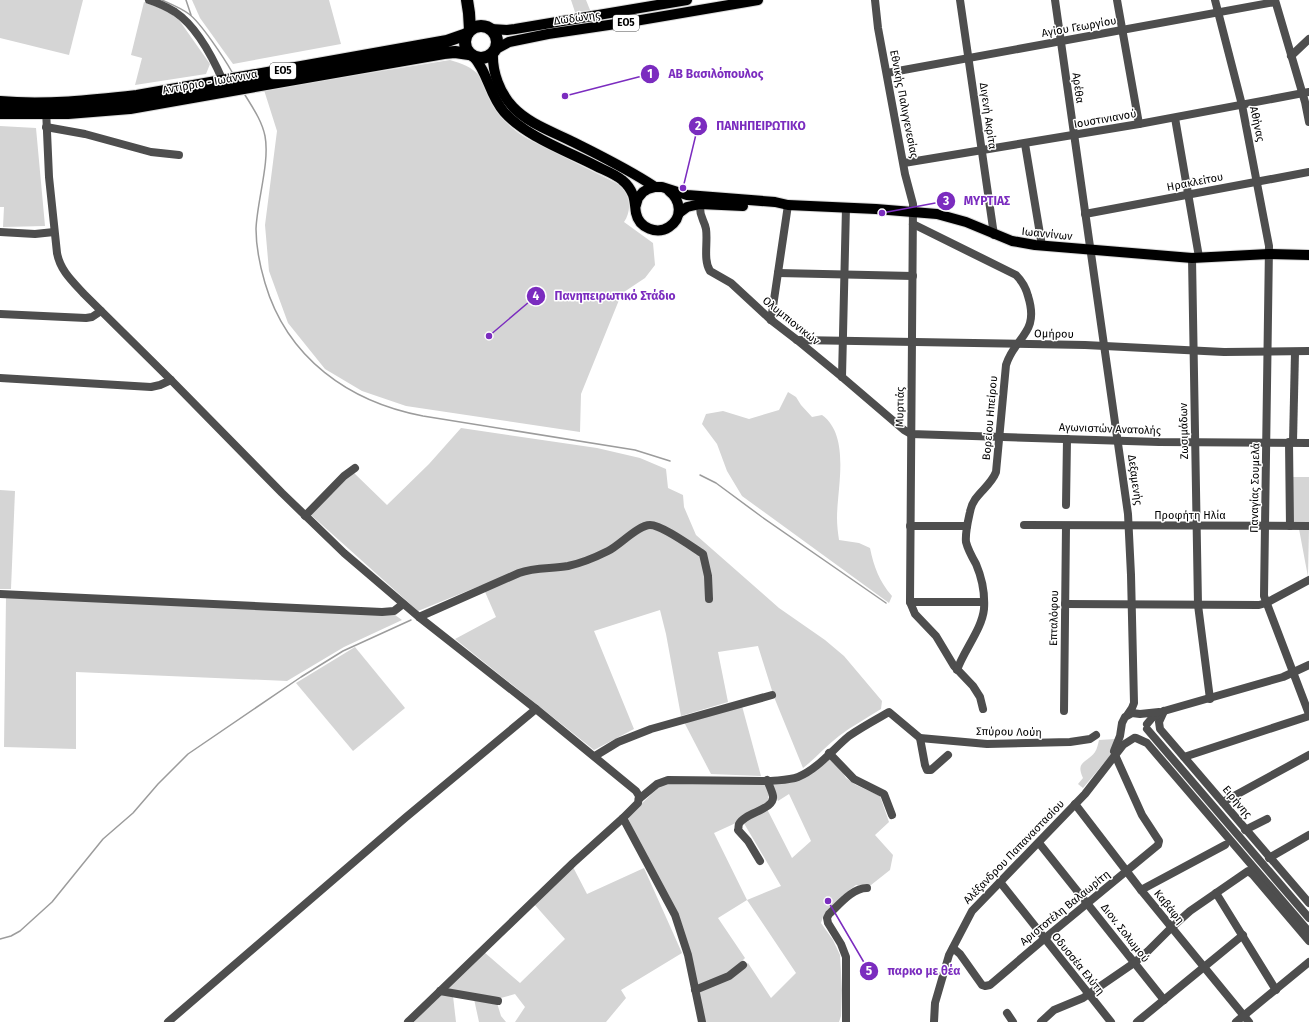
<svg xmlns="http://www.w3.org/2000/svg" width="1309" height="1022" viewBox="0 0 1309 1022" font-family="'Fira Sans',sans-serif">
  <rect width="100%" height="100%" fill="#fff"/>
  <g fill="#d5d5d5">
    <polygon points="0,0 83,0 69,55 0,38"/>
    <polygon points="192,0 329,0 341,44 233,64 200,18"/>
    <polygon points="571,0 586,0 590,10 575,12"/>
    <polygon points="144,2 167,11 179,20 210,64 206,74 135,85 142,58 131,55"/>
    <path d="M 450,60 C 460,63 473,67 479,76 C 485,86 487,97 494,107 C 502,120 514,131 528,139 L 622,186 C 630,197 632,210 624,222 L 653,243 L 655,265 L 645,278 L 624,292 L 619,300 L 581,394 L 580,432 L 406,406 L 362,391 L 325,369 L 288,323 L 269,271 L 265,225 L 277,131 L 264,90 Z"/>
    <polygon points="0,126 36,128 45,226 3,227 4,207 0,207"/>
    <path d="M 788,392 L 796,397 L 801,405 L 812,417 L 822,415 C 851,436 837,488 837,518 C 837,526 838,533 839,540 L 859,543 L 870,548 C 874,567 879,581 892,596 L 889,603 L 742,496 L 727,471 L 717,444 L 702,424 L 706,414 L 723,411 L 749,419 L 779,410 Z"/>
    <path d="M 461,428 L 597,448 L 640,458 L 666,469 L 668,488 L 683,495 L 684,507 L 696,535 L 779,608 L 825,640 L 844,656 L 882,701 L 881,709 C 867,718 852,726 839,736 C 826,746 816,758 803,768 L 774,697 L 758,646 L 718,652 L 728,702 L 681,716 L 666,634 L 660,610 L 594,631 L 634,729 L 594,750 L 455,639 L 496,617 L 482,585 L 418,611 L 311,515 L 353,472 L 387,505 L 429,464 Z"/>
    <polygon points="1292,477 1309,477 1309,522 1293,522"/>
    <polygon points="0,490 15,491 11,589 0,589"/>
    <polygon points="1299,529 1309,529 1308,577"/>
    <polygon points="6,597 384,614 395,615 402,620 344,647 287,681 76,672 76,749 4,747"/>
    <polygon points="355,647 405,708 353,751 296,683"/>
    <polygon points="742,706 761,776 711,774 684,722"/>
    <path d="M 1115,739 L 1124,739 L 1083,788 L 1078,784 L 1083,778 C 1075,761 1087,763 1095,752 C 1097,749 1098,744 1099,740 Z"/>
    <polygon points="827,759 831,759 841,770 846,778 856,785 880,796 889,822 875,835 893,855 890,870 871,885 856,885 842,896 844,898 823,917 821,923 833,940 840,955 842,990 841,1016 839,1022 705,1022 699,991 729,978 748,963 771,998 796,973 747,900 718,918 745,958 728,975 697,986 691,954 628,818 634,811 662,784 676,782 765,782 769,795 767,803 738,822 714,833 747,900 781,886 742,820 767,809 792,858 811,841 789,794 778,801 770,783 778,783"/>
    <polygon points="573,867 587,894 644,868 682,953 621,990 626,998 606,1022 515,1022 525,1007 515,994 497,999 446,989 484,952 520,983 565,939 534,904"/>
    <polygon points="442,994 453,996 456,1022 414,1022"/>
    <polygon points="474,999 497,1003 501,1016 506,1022 479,1022"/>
  </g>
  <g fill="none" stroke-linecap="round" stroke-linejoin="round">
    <g stroke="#9c9c9c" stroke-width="1.5">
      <path d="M 162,0 C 171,4 181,8 189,14 C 201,23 224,58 232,72"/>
      <polyline points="186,0 191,15"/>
      <path d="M 245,95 C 253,108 262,121 265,136 C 270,162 257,201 256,229 C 256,247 260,266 265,283 C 287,358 349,402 423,416 L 635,450 L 670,461"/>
      <polyline points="700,475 716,483 762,517 886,603"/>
      <polyline points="0,939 11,936 20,931 52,902 103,839 133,813 158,784 188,754 301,677 343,651 411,620"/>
    </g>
    <g stroke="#dbdbdb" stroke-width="12">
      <g id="major">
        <polyline points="491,29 507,30 515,29 687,0"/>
        <polyline points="496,49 509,42 548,34 629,22 758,0"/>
        <path d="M 493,53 C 492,72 500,93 513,107 C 528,123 551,131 571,141 C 599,155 628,169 655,187"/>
        <path d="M 473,56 C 488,72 489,95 504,112 C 525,136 567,151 596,166 C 604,170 615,174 622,180 C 627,184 631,190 633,195 C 635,201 635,207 636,213 C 639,228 657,235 669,227 C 683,218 681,200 669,191"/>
        <polyline points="636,205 638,198 643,192 648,189 655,187 662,187 687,195 775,202 788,205 876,209 937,214 966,222 1012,241 1035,245 1192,258 1269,254 1309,255"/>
        <polyline points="679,213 687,207 700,204 743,206"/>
      </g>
    </g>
    <g stroke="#dbdbdb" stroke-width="14">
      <g id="highway">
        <polyline points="467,0 469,13 470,30"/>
        <circle cx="481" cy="42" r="16"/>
        <path d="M 0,102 C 45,106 92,101 137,96 L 447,41 L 467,34"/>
        <polyline points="0,113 68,113 130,108 444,53 455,52 469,54"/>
      </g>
    </g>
    <g stroke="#4e4e4e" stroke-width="8">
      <path d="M 149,0 C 158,3 167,7 175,12 C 196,26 213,58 223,81"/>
      <polyline points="875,0 878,28 905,174 913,204 910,602 915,614 936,636 954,666 973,686 980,697 983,709"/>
      <polyline points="960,0 994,235"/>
      <polyline points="1055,0 1128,514 1131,575 1134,703 1132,708 1128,714"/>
      <polyline points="1117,0 1139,124"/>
      <polyline points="1215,0 1242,105 1269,246 1264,596 1309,714"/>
      <polyline points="1275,0 1305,102 1309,122"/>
      <polyline points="1291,56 1309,39"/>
      <polyline points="887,73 1275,2"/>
      <path d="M 46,109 L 49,177 L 57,253 C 60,270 72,281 84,294 L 171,380 L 282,493 L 344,553 L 419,617 L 536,709 L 636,791 L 639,796 L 638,803 L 623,818 L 573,863 L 408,1022"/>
      <polyline points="1175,118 1199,257"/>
      <polyline points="46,127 85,134 151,152 179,155"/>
      <polyline points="1025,144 1042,246"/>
      <polyline points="904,163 1139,124 1309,92"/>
      <path d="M 700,204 C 699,217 704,219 706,229 C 708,242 703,260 710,271 L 731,283 L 771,320 L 797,340 L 842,377 L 904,430 L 911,434 L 1159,442 L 1309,443"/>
      <polyline points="1085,214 1309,172"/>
      <path d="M 913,224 L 1016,275 C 1022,281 1026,288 1028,296 C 1040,334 1015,336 1006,365 L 996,472 C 990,488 973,494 970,512 C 968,521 965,533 966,542 C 968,550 972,557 976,564 C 982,578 985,594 984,609 C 982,629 964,650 957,670"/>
      <polyline points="0,232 35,234 54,232"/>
      <polyline points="1192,258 1198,605 1210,699"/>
      <polyline points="778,273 913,276"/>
      <polyline points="0,314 86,318 92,317 101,311"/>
      <polyline points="771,320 788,205"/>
      <polyline points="797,340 1085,345 1224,352 1309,351"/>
      <polyline points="842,377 846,207"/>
      <polyline points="0,378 151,387 160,385 171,380"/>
      <polyline points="1289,442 1290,526"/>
      <polyline points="1293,442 1295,352"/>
      <polyline points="1066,505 1067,439"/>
      <polyline points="305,516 344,476 355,468"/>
      <polyline points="1024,525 1309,526"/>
      <polyline points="910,526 967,526"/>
      <polyline points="0,594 382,612 394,611 403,604"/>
      <polyline points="910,602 984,602"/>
      <polyline points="1065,604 1259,605 1266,603 1309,580"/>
      <path d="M 419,617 L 519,573 C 535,567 552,569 568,566 C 582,563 596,557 608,551 C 620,545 638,525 650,525 C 662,525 692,547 703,554 L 708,576 L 709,599"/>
      <polyline points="1064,711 1066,526"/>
      <polyline points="1164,711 1159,722 1160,729 1309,903"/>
      <polyline points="1147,724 1152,718 1164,711 1283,677 1309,665"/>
      <polyline points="1147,729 1309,918"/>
      <polyline points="920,738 987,744 1070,742 1090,739 1096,735"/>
      <polyline points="1136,738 1147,743 1309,932"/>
      <polyline points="1114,751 1120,736 1122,723 1125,717 1132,713 1140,714 1159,712"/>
      <polyline points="829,753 854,779 884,794 892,815"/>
      <polyline points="595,756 618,742 651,729 772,695"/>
      <polyline points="1184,757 1309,716"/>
      <path d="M 639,799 L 657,784 L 668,780 L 771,781 C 780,780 790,780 798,777 C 818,769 833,749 849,736 C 862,727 875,720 889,712 L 920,738 L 925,765 L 927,770 L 931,770 L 948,755"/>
      <polyline points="1223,802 1309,755"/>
      <polyline points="1075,804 1141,890 1249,1022"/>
      <polyline points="623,818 675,915 688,955 702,1022"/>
      <polyline points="1245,830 1267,819"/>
      <polyline points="1039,843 1164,1000"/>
      <polyline points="1269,858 1309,835"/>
      <path d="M 760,861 L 748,841 L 738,830 C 739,828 738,826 739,824 C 745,812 775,810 773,796 C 772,791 769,785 767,780"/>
      <polyline points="1000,882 1111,1022"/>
      <polyline points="1141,890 1225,845"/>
      <polyline points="1216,893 1276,990"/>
      <polyline points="953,948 960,954 982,985 985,986 990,985 1044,939 1158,845 1159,841 1142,815 1115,755"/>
      <polyline points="695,990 729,976 743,965"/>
      <polyline points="440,991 498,1001"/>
      <polyline points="1007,1013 1013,1022"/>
      <polyline points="168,1022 405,818 536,709"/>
      <path d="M 846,1022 L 846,957 L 841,944 L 828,923 L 827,918 L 829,914 C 839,905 852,888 867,888"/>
      <polyline points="934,1022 935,1003 949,955 972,911 1085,794 1123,745 1134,738"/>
      <polyline points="1041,1022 1054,1010 1083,998 1134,963 1148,951 1171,928 1190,911 1248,871 1253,875 1309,941"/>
      <polyline points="1137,1022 1243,935"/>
      <polyline points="1236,1022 1309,962"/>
    </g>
    <use href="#major" stroke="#000" stroke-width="10"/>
    <use href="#highway" stroke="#000" stroke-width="12"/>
  </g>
  <g text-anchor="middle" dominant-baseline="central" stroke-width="3" stroke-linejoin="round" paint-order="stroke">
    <g fill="#fff" stroke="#4c4c4c" stroke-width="1">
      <rect x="613" y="15" width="26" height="16" rx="3"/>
      <rect x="270" y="63" width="26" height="16" rx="3"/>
    </g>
    <g font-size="10" font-weight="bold" fill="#000">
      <text x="626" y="23">ΕΟ5</text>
      <text x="283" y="71">ΕΟ5</text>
    </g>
    <g font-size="11" fill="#000" stroke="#fff">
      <text transform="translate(577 18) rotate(-8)">Δωδώνης</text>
      <text transform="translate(1079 27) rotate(-10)">Αγίου Γεωργίου</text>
      <text transform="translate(210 82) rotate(-10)">Αντίρριο - Ιωάννινα</text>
      <text transform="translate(1078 88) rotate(82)">Αρέθα</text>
      <text transform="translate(904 104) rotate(79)">Εθνικής Παλιγγενεσίας</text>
      <text transform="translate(988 116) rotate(82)">Διγενή Ακρίτα</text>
      <text transform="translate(1105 119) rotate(-10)">Ιουστινιανού</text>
      <text transform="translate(1257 124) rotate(78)">Αθήνας</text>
      <text transform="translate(1195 182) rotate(-11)">Ηρακλείτου</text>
      <text transform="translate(1047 234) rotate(6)">Ιωαννίνων</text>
      <text transform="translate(791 321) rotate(39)">Ολυμπιονικών</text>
      <text transform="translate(1054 334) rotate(1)">Ομήρου</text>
      <text transform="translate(900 407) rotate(-89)">Μυρτιάς</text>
      <text transform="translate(990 418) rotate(-85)">Βορείου Ηπείρου</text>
      <text transform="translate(1110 429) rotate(2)">Αγωνιστών Ανατολής</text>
      <text transform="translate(1184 431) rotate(-91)">Ζωσιμάδων</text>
      <text transform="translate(1135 480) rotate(82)">Δεξαμενής</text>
      <text transform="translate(1255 488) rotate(-89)">Παναγίας Σουμελά</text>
      <text x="1190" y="515">Προφήτη Ηλία</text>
      <text transform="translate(1054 618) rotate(-89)">Επταλόφου</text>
      <text transform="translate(1009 732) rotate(1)">Σπύρου Λούη</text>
      <text transform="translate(1237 802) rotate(50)">Ειρήνης</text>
      <text transform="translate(1014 852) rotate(-46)">Αλέξανδρου Παπαναστασίου</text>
      <text transform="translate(1169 907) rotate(51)">Καβάφη</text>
      <text transform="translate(1065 908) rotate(-39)">Αριστοτέλη Βαλαωρίτη</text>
      <text transform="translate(1125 933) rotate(52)">Διον. Σολωμού</text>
      <text transform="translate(1078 964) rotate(51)">Οδυσσέα Ελύτη</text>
    </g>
  </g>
  <path fill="none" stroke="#7b2cbf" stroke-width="1.5" d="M565 96L650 74M683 188L698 126M882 213L946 201M489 336L536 296M828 901L869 971"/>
  <g fill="#7b2cbf" stroke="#fff" stroke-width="1.5">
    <circle cx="565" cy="96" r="4"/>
    <circle cx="683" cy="188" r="4"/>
    <circle cx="882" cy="213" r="4"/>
    <circle cx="489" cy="336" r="4"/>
    <circle cx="828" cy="901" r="4"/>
    <circle cx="650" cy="74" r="10"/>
    <circle cx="698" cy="126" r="10"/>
    <circle cx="946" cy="201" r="10"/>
    <circle cx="536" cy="296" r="10"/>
    <circle cx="869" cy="971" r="10"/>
  </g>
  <g font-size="12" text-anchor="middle" font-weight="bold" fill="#fff">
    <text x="650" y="78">1</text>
    <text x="698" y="130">2</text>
    <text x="946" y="205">3</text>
    <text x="536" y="300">4</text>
    <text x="869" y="975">5</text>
  </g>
  <g font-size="12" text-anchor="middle" font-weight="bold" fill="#7b2cbf" stroke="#fff" stroke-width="3" stroke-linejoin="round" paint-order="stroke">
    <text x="716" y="78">ΑΒ Βασιλόπουλος</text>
    <text x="761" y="130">ΠΑΝΗΠΕΙΡΩΤΙΚΟ</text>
    <text x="987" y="205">ΜΥΡΤΙΑΣ</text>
    <text x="615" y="300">Πανηπειρωτικό Στάδιο</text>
    <text x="924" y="975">παρκο με θέα</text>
  </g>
</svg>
